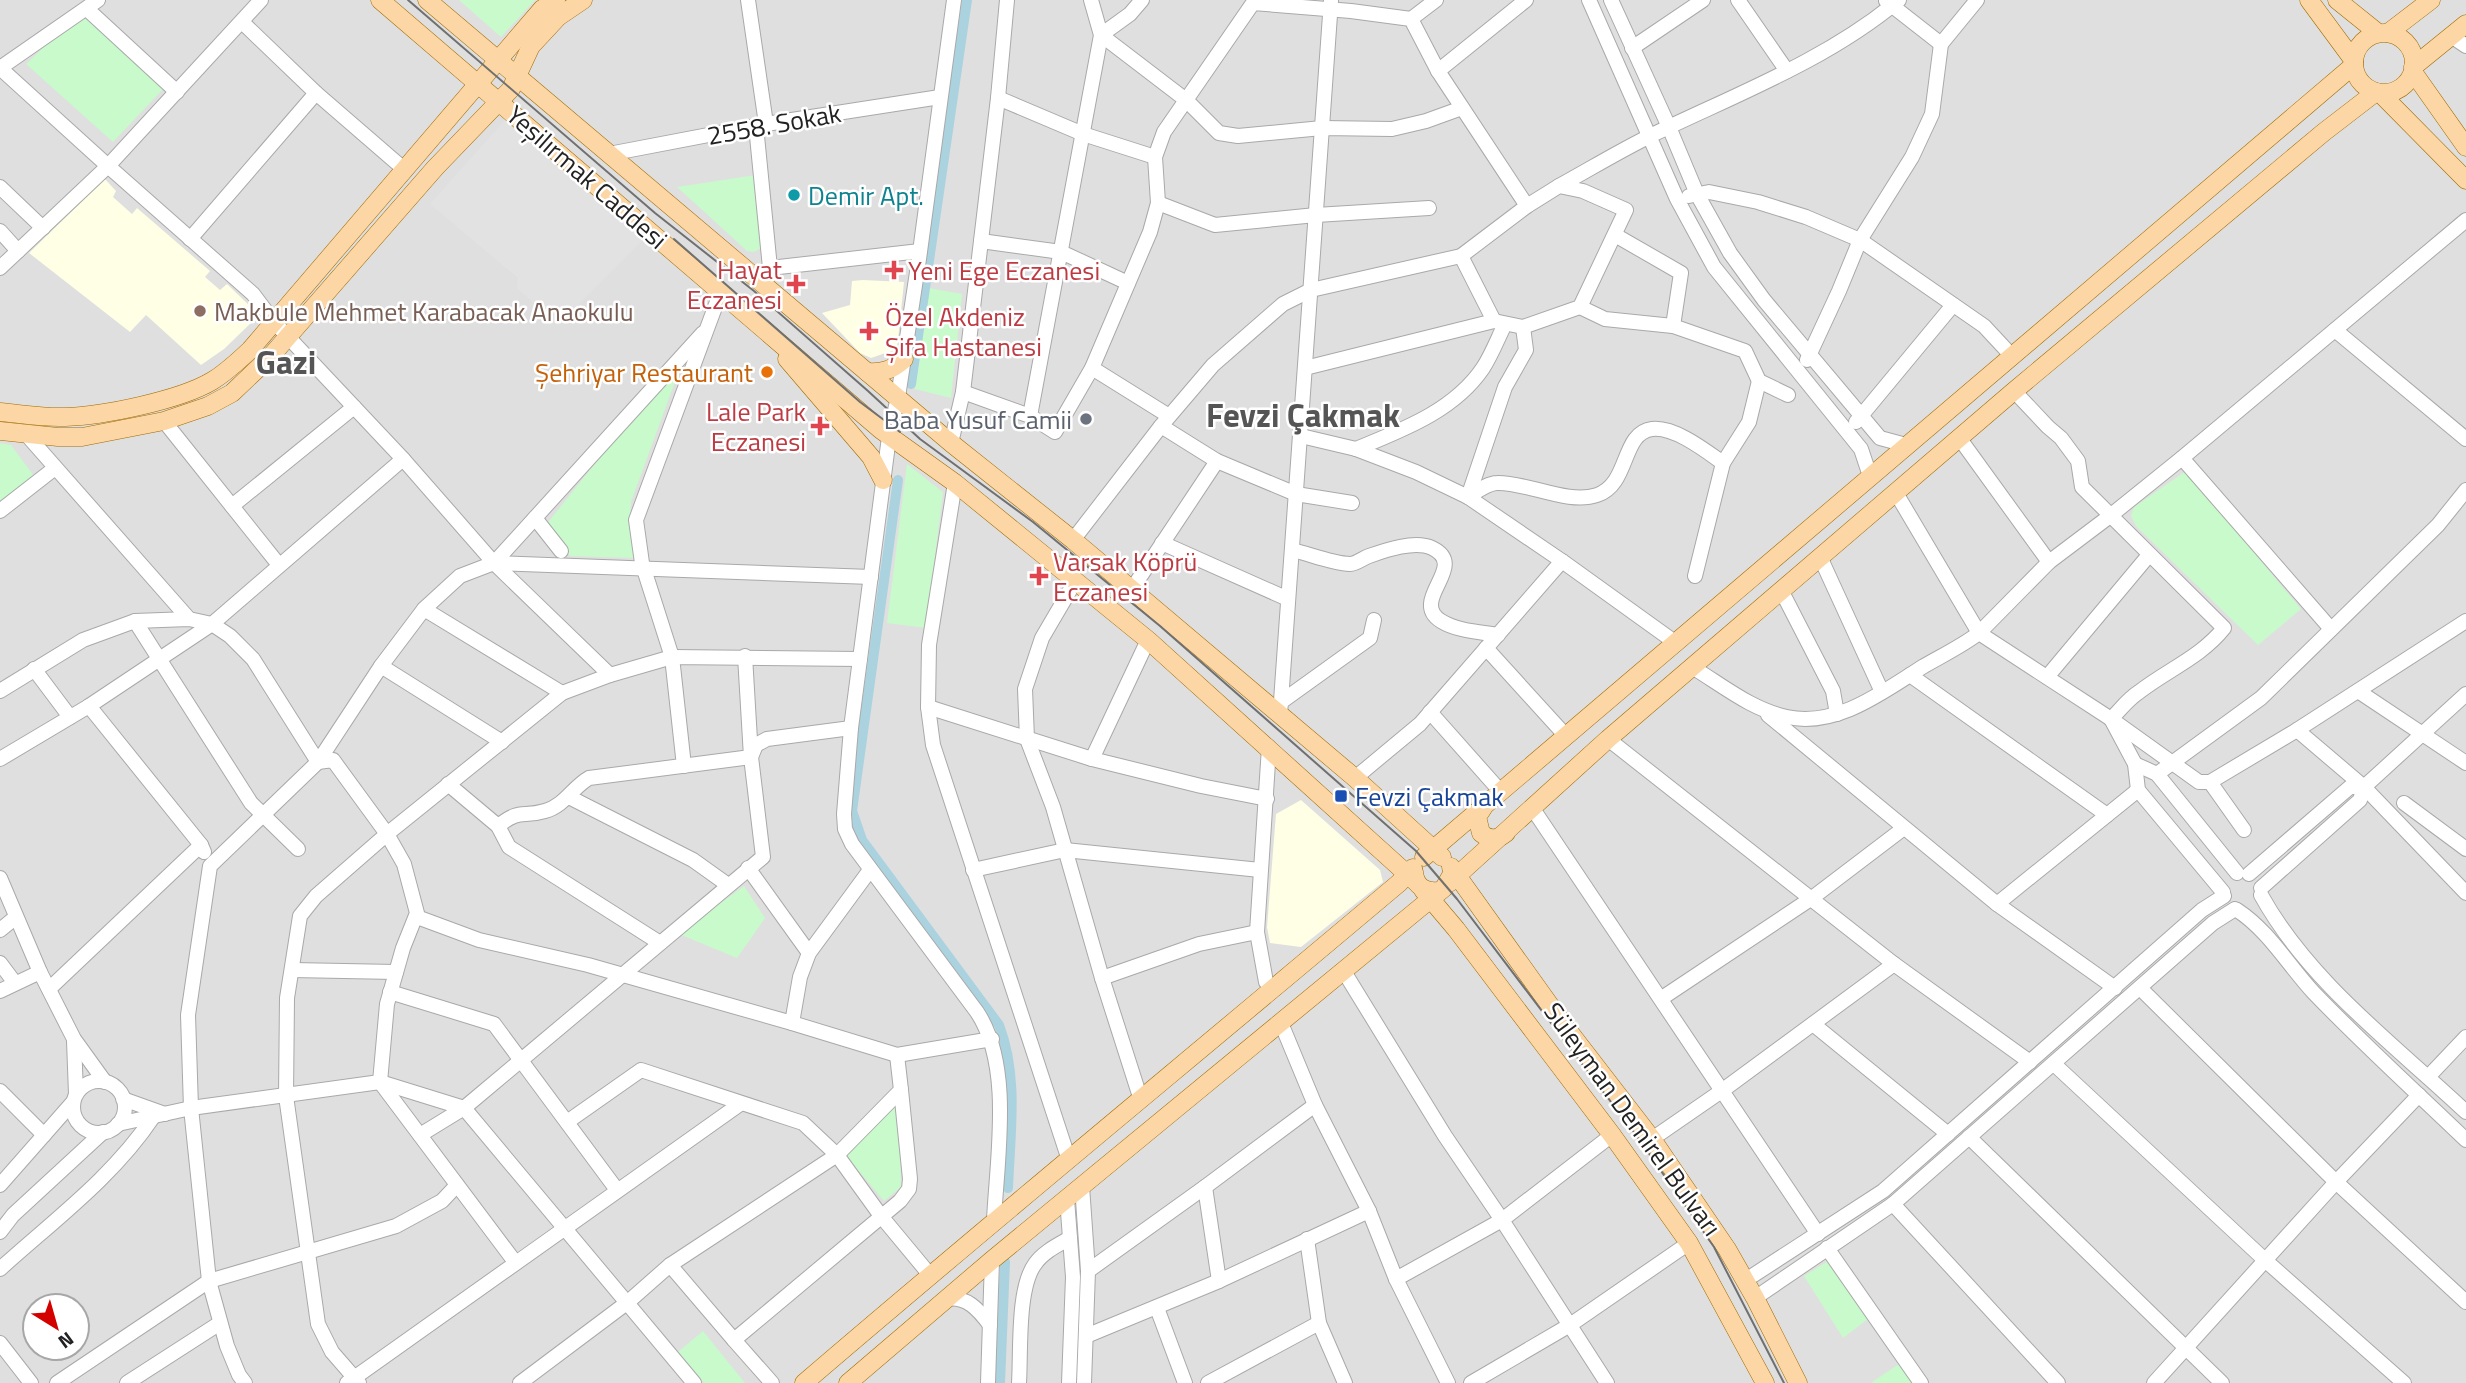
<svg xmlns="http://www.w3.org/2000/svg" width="2466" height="1383" viewBox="0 0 2466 1383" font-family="'Titillium Web',sans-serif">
  <rect width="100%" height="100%" fill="#f2efe9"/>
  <path fill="#e0dfdf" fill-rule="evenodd" d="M 0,0 L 2466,0 L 2466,1383 L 0,1383 ZM 35,1306 L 77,1306 L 77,1348 L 35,1348 Z"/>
  <g fill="#ffffe5">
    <polygon points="105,179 116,191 113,197 132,214 137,208 210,271 205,277 220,290 227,284 252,308 253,321 224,349 201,365 146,315 130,332 29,253"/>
    <polygon points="863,280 904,282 897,349 871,358 860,353 822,313 850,305 852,281"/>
    <polygon points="1301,800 1380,870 1383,882 1301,947 1270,943 1267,927 1276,814"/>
  </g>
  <g fill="#c8facc">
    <polygon points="459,0 535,0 501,37"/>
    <polygon points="84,15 165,87 113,142 26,64 66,26"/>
    <polygon points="756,175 761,248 754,252 747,251 677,187"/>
    <polygon points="929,288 962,294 951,398 915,389"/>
    <polygon points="680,368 631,502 630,520 634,558 570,556 545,526 644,402"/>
    <polygon points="0,443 11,445 34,476 0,503"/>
    <polygon points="907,464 943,492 926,628 887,623"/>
    <polygon points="2186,471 2301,609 2258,645 2136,526 2131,516 2134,507"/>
    <polygon points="744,886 765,918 737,958 679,934"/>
    <polygon points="896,1106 899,1109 901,1187 884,1201 845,1155"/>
    <polygon points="1828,1261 1868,1319 1843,1338 1804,1276"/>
    <polygon points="703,1331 745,1383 704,1383 678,1352"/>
    <polygon points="1899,1364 1912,1383 1873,1383 1872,1382"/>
  </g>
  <polygon fill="#e2e2e2" points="507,118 645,238 558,325 517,288 518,278 430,204"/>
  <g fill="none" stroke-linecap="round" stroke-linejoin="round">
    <g stroke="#aad3df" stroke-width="10">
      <polyline points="911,384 967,0"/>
      <path d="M 898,480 L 852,811 L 862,840 L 999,1025 C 1019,1077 1010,1134 1008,1188"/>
      <polyline points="1000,1383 1005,1262"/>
    </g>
    <g stroke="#a9a9a9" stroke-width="16">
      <g id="minor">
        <polyline points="748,0 766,124"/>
        <path d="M 954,0 L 919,259 L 898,397 L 889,437 L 851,728 L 844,814 L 845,829 L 852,844 L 977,1012 C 1013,1066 997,1157 994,1220"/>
        <polyline points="1142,0 1130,14 1101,35 1186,100 1219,133 1238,136 1322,128 1392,129 1426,121 1462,108"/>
        <polyline points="1589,0 1677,199 1714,267 1861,449 1870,476"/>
        <polyline points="1611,0 1669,127 1697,194 1730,253 1764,300 1880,438 1906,445"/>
        <polyline points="1738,0 1787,71"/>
        <polyline points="1886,1 1941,44"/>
        <polyline points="87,9 177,92"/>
        <polyline points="1411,19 1436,0"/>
        <polyline points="242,22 316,93 405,170"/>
        <polyline points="2451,36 2466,46"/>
        <polyline points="1632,48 1703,0"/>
        <polyline points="0,68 108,166 253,294 274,322 403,459 494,563 610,675"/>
        <polyline points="0,68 98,0"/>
        <polyline points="1438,71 1526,0"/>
        <polyline points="998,98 1083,134 1155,157"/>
        <polyline points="756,126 770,268 758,281"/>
        <polyline points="609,154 766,124 940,97"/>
        <path d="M 1559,186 C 1590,169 1621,150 1654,134 C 1737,94 1827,60 1899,0"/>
        <polyline points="0,187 43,228"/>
        <polyline points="1689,196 1709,192 1758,202 1806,217 1860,240 1984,326 2011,355"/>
        <polyline points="1158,203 1215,225 1316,215 1429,208"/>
        <polyline points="0,231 18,251"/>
        <polyline points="1615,235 1681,273 1673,326"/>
        <polyline points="190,239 316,93"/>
        <polyline points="981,241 1061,252 1128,283"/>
        <polyline points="1461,256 1494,321"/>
        <polyline points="0,268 108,166 261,0"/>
        <polyline points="770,268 920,251"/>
        <polyline points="1580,307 1605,319 1673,326 1745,351 1759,381 1788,395"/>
        <polyline points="2335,330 2466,439"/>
        <polyline points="1807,360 1839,291 1860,240 1912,157 1932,114 1941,44 1977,0"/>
        <polyline points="1092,368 1169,416"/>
        <path d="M 2014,391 L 2048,427 L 2061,438 L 2078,461 L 2082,487 L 2224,628 C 2201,657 2167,670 2139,692 C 2128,699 2120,710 2111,719 L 2135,764 L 2138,790 L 2223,892"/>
        <polyline points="963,392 1030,416 1055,432 1092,368 1150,232 1158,203 1155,157 1164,132 1253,3 1351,11 1411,19 1438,71 1527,206"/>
        <polyline points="1030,416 1101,35 1091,0"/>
        <polyline points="164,421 279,565"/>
        <polyline points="1856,422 1953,305"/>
        <polyline points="1161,426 1217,461 1296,494 1352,503"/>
        <polyline points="26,434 189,619"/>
        <polyline points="1301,436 1356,449 1416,472 1468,497 1562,561 1676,643"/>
        <polyline points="1960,439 2049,562"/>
        <polyline points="951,443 963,392 998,98 1007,0"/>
        <path d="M 1356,449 C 1402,430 1454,411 1483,368 C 1492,354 1498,338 1505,324"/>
        <polyline points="2182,458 2331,629"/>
        <polyline points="955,483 929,645 928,707 933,745 1069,1160"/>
        <polyline points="1896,493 1979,633 2049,562 2110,516 2182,458 2466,220"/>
        <path d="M 1468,497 C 1476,492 1488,483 1497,483 C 1527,482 1568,505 1597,495 C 1630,484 1621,433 1652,429 C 1674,426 1706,451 1723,463"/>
        <polyline points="1468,497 1505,387 1526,350 1523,327"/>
        <polyline points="232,506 354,407"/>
        <polyline points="0,511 55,468"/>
        <polyline points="535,518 561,551"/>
        <polyline points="1073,540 1161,426 1213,365 1283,304 1311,290 1461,256 1527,206 1559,186 1583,191 1626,210 1580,307 1523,327 1494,321 1305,368"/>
        <polyline points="1162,543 1288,599"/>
        <path d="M 1292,550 C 1310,554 1331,563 1350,564 C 1356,564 1363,558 1369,556 C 1386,550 1415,540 1432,548 C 1470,566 1408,600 1441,621 C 1457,631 1480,632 1498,635"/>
        <polyline points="1821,559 1882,692"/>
        <polyline points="494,563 703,333"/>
        <polyline points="1695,576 1723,463 1749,422 1759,381"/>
        <polyline points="1076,580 1042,638 1025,689 1027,739 1053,807 1102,978 1141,1100"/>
        <polyline points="1132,589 1217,461"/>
        <polyline points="1782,592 1833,691 1837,714"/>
        <polyline points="424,609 562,693"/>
        <polyline points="135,621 251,803 298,849"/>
        <polyline points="1486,648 1566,736"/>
        <polyline points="381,666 502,742"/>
        <path d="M 1692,667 C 1722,685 1752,710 1787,717 C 1837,728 1884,691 1924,666 C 1943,655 1962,646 1979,633 L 2111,719 L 2199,782 L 2210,782 L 2297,730 L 2466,621"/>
        <polyline points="34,669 70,717"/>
        <polyline points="1910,675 2107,815"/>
        <polyline points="2047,677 2149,555"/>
        <polyline points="0,691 83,640 135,621 189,619 212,624 230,636 253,659 318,762"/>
        <polyline points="2358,691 2466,763"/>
        <polyline points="1281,702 1370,638 1374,620"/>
        <polyline points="89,706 201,845 204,852"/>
        <polyline points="928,707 1092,759 1201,786 1267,799"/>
        <polyline points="1430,712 1501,792"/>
        <polyline points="1280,715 1331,1"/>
        <polyline points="1768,715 1997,904 2115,988"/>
        <polyline points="2297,730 2364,787 2466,893"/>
        <polyline points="1608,739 1894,964 2030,1062"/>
        <polyline points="1269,747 1257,932 1266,982 1273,990"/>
        <polyline points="0,759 89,706 212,624 403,459"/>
        <polyline points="1092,759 1148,640"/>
        <polyline points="318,762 333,760 387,834 404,864 417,913 403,948 387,1004 380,1082 515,1262"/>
        <polyline points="2135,764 2157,774 2237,873"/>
        <polyline points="684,766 672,657 642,563 636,520 721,291"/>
        <polyline points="2157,774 2261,698 2438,525 2466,490"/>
        <polyline points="1355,778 1420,724 1562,561"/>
        <polyline points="2210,782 2244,830"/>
        <polyline points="448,784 498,826 509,847 660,943"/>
        <polyline points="569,797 693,860 728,885"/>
        <polyline points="2404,803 2466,849"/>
        <polyline points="1533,809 1818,1234"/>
        <path d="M 498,826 C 521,808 521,818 545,811 C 564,806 573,787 589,778 L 751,757 L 756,745 L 767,739 L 851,728"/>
        <polyline points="748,868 809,953"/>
        <polyline points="973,870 1065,850 1260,870"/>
        <polyline points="2249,874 2350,787 2364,787"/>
        <polyline points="0,878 40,972 74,1039 105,1082"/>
        <polyline points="2261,888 2360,800 2364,787 2466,694"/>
        <path d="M 2261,895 C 2309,982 2395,1045 2466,1112"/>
        <polyline points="1997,904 2138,790"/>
        <path d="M 2237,910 C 2269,931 2288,965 2314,993 C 2363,1044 2415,1091 2466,1140"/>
        <polyline points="417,917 479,940 588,965 792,1023 800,977 809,953 870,870"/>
        <polyline points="0,930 16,917"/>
        <polyline points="0,963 15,983"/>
        <polyline points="292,970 396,972"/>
        <polyline points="1343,970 1445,1136 1502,1220 1607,1383"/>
        <polyline points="1102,978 1199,944 1257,932"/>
        <polyline points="2140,988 2336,1182 2466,1302"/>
        <polyline points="49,989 201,845"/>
        <polyline points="0,991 40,972"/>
        <polyline points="390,992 494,1024 617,1190"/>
        <polyline points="1662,998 1812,898 1904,828"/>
        <polyline points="792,1023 897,1055 992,1039"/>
        <polyline points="1281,1023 1315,1105 1369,1211 1396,1279 1448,1383"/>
        <polyline points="1813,1024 1948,1134"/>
        <polyline points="74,1041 76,1094"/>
        <polyline points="2054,1064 2266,1261 2404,1383"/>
        <polyline points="2428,1077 2466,1037"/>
        <circle cx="99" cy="1107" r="26"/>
        <polyline points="0,1091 44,1135"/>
        <polyline points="123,1099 165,1114"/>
        <polyline points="567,1122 641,1070 803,1123 837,1155 881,1216 930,1275"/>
        <polyline points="118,1124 191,1108 380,1082 464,1108 694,1383"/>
        <polyline points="420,1135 464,1108 763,857 751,757 745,656"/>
        <polyline points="1969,1137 2222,1383"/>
        <polyline points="1652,1139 1723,1090 1894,964"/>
        <polyline points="0,1185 73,1102"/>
        <polyline points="1082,1186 1088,1271 1084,1383"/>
        <polyline points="1205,1187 1219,1281"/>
        <polyline points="1067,1199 1073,1277 1069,1383"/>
        <polyline points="1893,1204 2058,1383"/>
        <polyline points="0,1232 13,1215 103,1132"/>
        <polyline points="1307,1239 1319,1323 1345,1383"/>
        <polyline points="1827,1248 1921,1383"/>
        <path d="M 0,1269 C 53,1221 113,1177 153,1117"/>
        <polyline points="1088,1271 1205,1187 1315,1105"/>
        <polyline points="1396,1279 1502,1220 1612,1135"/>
        <polyline points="1746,1280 1883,1191 2202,910 2224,896"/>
        <polyline points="1755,1298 1893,1204 2213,923 2235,909"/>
        <path d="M 946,1299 C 967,1296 978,1309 990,1325"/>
        <polyline points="1157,1308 1185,1383"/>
        <polyline points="1086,1336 1219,1281 1369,1211"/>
        <polyline points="734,1340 670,1265 837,1155 901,1090 897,1055"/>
        <polyline points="0,1343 31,1383"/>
        <polyline points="57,1383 209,1281 396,1226 442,1201 457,1185"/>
        <polyline points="127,1383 220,1323"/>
        <polyline points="245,1383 239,1375 227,1346 209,1281 191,1108 188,1015 210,866 318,762 381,666 424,609 460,576 494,563 871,577"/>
        <polyline points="347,1383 740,1104"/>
        <polyline points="359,1383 332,1352 318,1324 286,1096 287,998 300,916 316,896 387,834 562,693 610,675 672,657 860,659"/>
        <polyline points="520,1383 628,1302 670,1265"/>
        <polyline points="772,1383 734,1340 900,1201 909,1189 910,1179 901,1090"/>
        <polyline points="988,1383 992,1260"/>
        <path d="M 1019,1383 C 1021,1352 1017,1288 1035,1264 C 1043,1252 1058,1245 1070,1238"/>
        <polyline points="1208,1383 1319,1323"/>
        <polyline points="1471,1383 1570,1325 1689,1243"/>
        <polyline points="2154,1383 2336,1182 2419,1095"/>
      </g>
    </g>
    <g stroke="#a06b00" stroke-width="19">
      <g id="major">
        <polyline points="380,0 881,430 955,483 1148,640 1417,883"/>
        <polyline points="427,0 951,443 1073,540 1355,778 1442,857"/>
        <polyline points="2309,0 2354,61"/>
        <polyline points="2337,0 2378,33"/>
        <circle cx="2384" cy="63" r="30"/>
        <polyline points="2388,33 2431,0"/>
        <polyline points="2413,67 2466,24"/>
        <polyline points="2413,72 2466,147"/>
        <polyline points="2380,93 2466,180"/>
        <polyline points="787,359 871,457 883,480"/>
        <path d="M 867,372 C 883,373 892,370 904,359"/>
        <path d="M 0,412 C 21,414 44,418 65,417 C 103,416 180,400 212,381 C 227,372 238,361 250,350 L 542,9 L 556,0"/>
        <polyline points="0,431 58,437 82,437 164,421 208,406 232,393 271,356 435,168 511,89 531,46 558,17 583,0"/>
        <path d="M 1483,808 L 1477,817 L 1481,833 C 1489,840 1497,840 1506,833"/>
        <polyline points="1424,857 2354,65"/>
        <polyline points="1451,867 1564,1025 1652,1139 1727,1249 1755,1298 1798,1383"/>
        <path d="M 1414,872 C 1415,886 1425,893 1439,891"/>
        <polyline points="1449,883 1608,739 2014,391 2324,132 2376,92"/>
        <polyline points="1423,890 1456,929 1612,1135 1689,1243 1765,1383"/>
        <path d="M 804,1383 C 1001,1214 1201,1050 1399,883 L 1413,868"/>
        <polyline points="848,1383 992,1260 1444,888 1452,874"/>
      </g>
    </g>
    <use href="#minor" stroke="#fff" stroke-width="14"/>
    <use href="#major" stroke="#fcd6a4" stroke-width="18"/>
    <g stroke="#707070" stroke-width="2">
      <polyline points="408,0 655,213 754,291 868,391 920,439 1033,522 1160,626 1416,851 1457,899 1636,1135 1714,1247 1784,1383"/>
      <polyline points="674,239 860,402 900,432"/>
    </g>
  </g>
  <circle fill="#0f9aa8" stroke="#fff" stroke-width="2.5" cx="794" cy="195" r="7"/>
  <g fill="#e0444e" stroke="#fff" stroke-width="2.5">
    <path d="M890.5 259.5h7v7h7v7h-7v7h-7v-7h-7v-7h7z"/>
    <path d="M792.5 273.5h7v7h7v7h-7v7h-7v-7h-7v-7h7z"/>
    <path d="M865.5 320.5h7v7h7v7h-7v7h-7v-7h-7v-7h7z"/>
    <path d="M816.5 415.5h7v7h7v7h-7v7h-7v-7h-7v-7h7z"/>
    <path d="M1035.5 565.5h7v7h7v7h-7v7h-7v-7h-7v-7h7z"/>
  </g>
  <circle fill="#8d6e63" stroke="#fff" stroke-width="2.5" cx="200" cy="311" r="7"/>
  <circle fill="#e8710a" stroke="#fff" stroke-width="2.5" cx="767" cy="372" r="7"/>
  <circle fill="#6b7280" stroke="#fff" stroke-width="2.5" cx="1086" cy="419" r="7"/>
  <rect fill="#1a4fb4" stroke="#fff" stroke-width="2.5" x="1334" y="789" width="14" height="14" rx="3.5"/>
  <g text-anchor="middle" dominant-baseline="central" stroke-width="5" stroke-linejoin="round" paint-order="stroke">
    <g font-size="26" fill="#222" stroke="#fff">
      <text transform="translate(774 124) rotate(-10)">2558. Sokak</text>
      <text transform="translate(587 177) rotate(41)">Yeşilırmak Caddesi</text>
      <text transform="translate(1633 1119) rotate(54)">Süleyman Demirel Bulvarı</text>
    </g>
    <g font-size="26" fill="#0d838f" stroke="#fff" text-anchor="start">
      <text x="808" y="195">Demir Apt.</text>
    </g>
    <g font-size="26" fill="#be3a42" stroke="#fff" text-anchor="start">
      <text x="782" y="269" text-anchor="end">Hayat<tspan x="782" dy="30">Eczanesi</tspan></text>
      <text x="908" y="270">Yeni Ege Eczanesi</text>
      <text x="885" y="316">Özel Akdeniz<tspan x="885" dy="30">Şifa Hastanesi</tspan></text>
      <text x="806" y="411" text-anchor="end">Lale Park<tspan x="806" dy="30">Eczanesi</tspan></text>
      <text x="1053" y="561">Varsak Köprü<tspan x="1053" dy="30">Eczanesi</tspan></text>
    </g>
    <g font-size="26" fill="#785e54" stroke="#fff" text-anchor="start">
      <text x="214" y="311">Makbule Mehmet Karabacak Anaokulu</text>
    </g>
    <g font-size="26" fill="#c56008" stroke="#fff" text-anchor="end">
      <text x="753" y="372">Şehriyar Restaurant</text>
    </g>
    <g font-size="26" fill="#5b616d" stroke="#fff" text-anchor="end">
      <text x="1072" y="419">Baba Yusuf Camii</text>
    </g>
    <g font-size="26" fill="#164399" stroke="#fff" text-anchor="start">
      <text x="1355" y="796">Fevzi Çakmak</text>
    </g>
    <g font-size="33" font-weight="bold" fill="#555" stroke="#fff">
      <text x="286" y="362">Gazi</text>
      <text x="1303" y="415">Fevzi Çakmak</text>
    </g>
  </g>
  <g transform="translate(56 1327) rotate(143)"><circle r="33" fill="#ffffff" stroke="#a7a7a7" stroke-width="2"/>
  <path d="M0-5L12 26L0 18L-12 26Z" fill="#d40000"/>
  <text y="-10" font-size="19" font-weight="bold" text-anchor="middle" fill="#222222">N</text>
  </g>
</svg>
